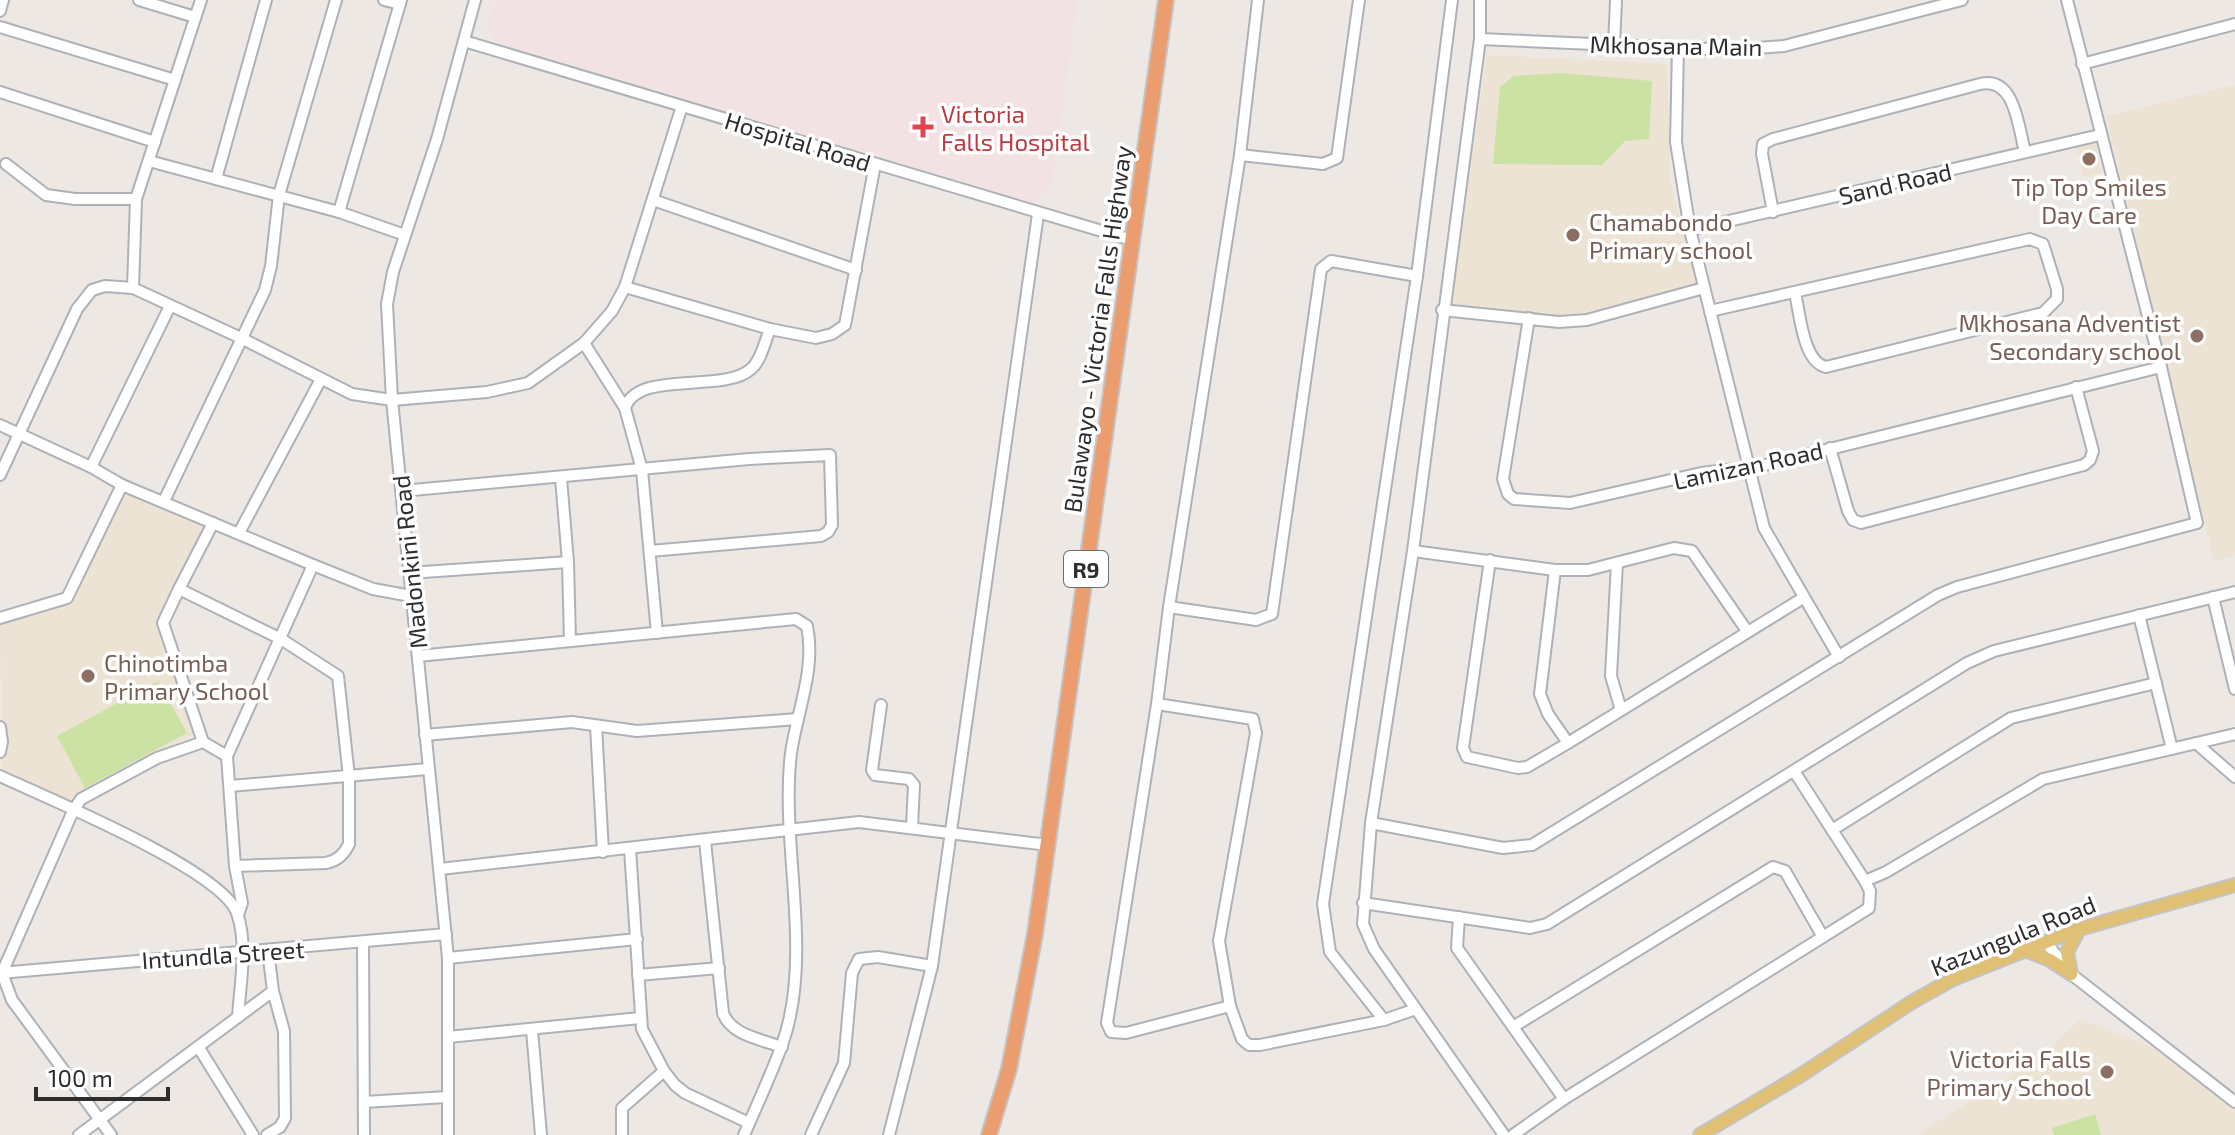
<svg xmlns="http://www.w3.org/2000/svg" width="2235" height="1135" viewBox="0 0 2235 1135" font-family="'Exo 2',sans-serif">
  <rect width="100%" height="100%" fill="#ede8e3"/>
  <g fill="#ece3d5">
    <polygon points="1487,55 1667,64 1671,185 1698,285 1604,309 1557,317 1452,304"/>
    <polygon points="2235,85 2235,556 2214,561 2106,116"/>
    <polygon points="2096,144 2102,173 2084,177 2076,146"/>
    <polygon points="122,485 206,520 159,624 194,734 79,797 72,805 2,773 0,618 62,599"/>
    <polygon points="2081,1019 2154,1048 2180,1062 2235,1099 2235,1135 1917,1135 2040,1057"/>
  </g>
  <polygon fill="#f2e2e4" points="495,0 1078,0 1052,184 1034,203 496,42 488,25"/>
  <g fill="#cce2a4">
    <polygon points="1560,73 1652,81 1649,139 1625,141 1602,165 1493,164 1500,87 1513,76"/>
    <polygon points="158,681 187,733 85,788 57,736"/>
    <polygon points="2095,1114 2101,1135 2054,1135 2052,1128"/>
  </g>
  <g fill="none" stroke-linecap="round" stroke-linejoin="round">
    <g stroke="#afb1b8" stroke-width="14">
      <g id="minor">
        <polyline points="139,0 195,17"/>
        <polyline points="384,0 400,4"/>
        <polyline points="1480,0 1480,39 1413,551 1371,823 1363,924 1374,949 1504,1135"/>
        <polyline points="0,11 3,0"/>
        <polyline points="0,27 175,80"/>
        <polyline points="1480,39 1732,50 1784,46 1962,0"/>
        <polyline points="464,41 1132,240"/>
        <polyline points="1614,46 1616,0"/>
        <polyline points="1678,48 1676,142 1690,230 1764,528 1839,657"/>
        <polyline points="2082,64 2235,24"/>
        <polyline points="0,92 155,142"/>
        <polyline points="1240,155 1323,164 1337,158 1359,0"/>
        <polyline points="149,161 339,212 405,235"/>
        <polyline points="6,164 46,195 75,199 136,199"/>
        <polyline points="216,179 266,0"/>
        <polyline points="653,200 856,270"/>
        <polyline points="339,212 401,0"/>
        <path d="M 1773,212 L 1762,154 L 1763,144 L 1773,139 L 1980,84 C 2015,76 2018,126 2025,152"/>
        <polyline points="1690,230 2100,135"/>
        <polyline points="625,287 770,329 816,338 832,334 845,325 875,164"/>
        <polyline points="133,288 136,199 201,0"/>
        <polyline points="1442,310 1559,322 1587,320 1704,288"/>
        <path d="M 1710,311 L 2030,239 L 2043,244 L 2057,289 L 2057,299 L 2043,313 L 1826,367 C 1803,362 1800,314 1795,293"/>
        <polyline points="1529,318 1503,479 1508,494 1514,499 1570,503 1701,473 1761,466 2161,367"/>
        <polyline points="584,343 625,408 642,470 657,633"/>
        <path d="M 625,408 C 638,369 723,394 751,369 C 761,361 765,341 770,329"/>
        <polyline points="0,425 91,467 122,485 313,565 373,589 411,596"/>
        <polyline points="1830,448 1848,511 1853,520 1861,523 2084,465 2090,460 2093,451 2076,387"/>
        <polyline points="91,467 170,306"/>
        <polyline points="0,475 77,309 92,290 105,286 133,288 241,338 352,394 392,400 487,392 528,383 584,343 612,311 625,287 682,106"/>
        <polyline points="561,478 568,562 570,641"/>
        <polyline points="402,491 749,459 830,455 832,525 828,532 821,536 650,551"/>
        <polyline points="164,501 265,290 271,266 279,195 336,0"/>
        <polyline points="239,533 321,379"/>
        <polyline points="1413,551 1555,570 1588,570 1674,548 1692,551 1747,631"/>
        <polyline points="1490,560 1463,748 1467,757 1518,768 1527,767 1568,743 1803,598"/>
        <polyline points="1617,563 1611,676 1621,710"/>
        <polyline points="1555,570 1540,694 1548,714 1568,743"/>
        <polyline points="409,573 568,562"/>
        <polyline points="179,589 213,523"/>
        <polyline points="2213,597 2235,689"/>
        <polyline points="1169,607 1256,620 1272,614 1321,269 1331,261 1417,276"/>
        <polyline points="2139,615 2172,749"/>
        <polyline points="0,618 67,598 122,485"/>
        <path d="M 418,656 L 796,619 L 807,626 C 816,669 797,711 791,753 C 784,810 795,878 796,936 C 797,970 794,1012 782,1045 C 771,1075 757,1105 744,1135"/>
        <polyline points="1157,704 1253,719 1256,733 1219,941 1230,1006 1242,1039 1249,1045 1260,1045 1384,1020 1416,1009"/>
        <polyline points="881,705 872,770 875,775 909,779 914,785 912,827"/>
        <polyline points="596,726 603,852"/>
        <polyline points="0,727 2,742 0,752"/>
        <polyline points="425,735 572,722 637,731 798,719"/>
        <path d="M 203,742 L 163,623 L 179,589 L 281,639 L 338,676 L 349,777 L 349,844 C 344,855 337,861 326,863 L 235,866"/>
        <polyline points="2196,743 2235,777"/>
        <path d="M 0,776 C 47,798 222,870 237,913 C 248,944 240,985 238,1017"/>
        <polyline points="230,786 428,769"/>
        <polyline points="1371,823 1503,848 1532,845 1938,595 1957,587 2197,523 2161,367 2067,0"/>
        <polyline points="1832,830 2011,718 2156,683"/>
        <path d="M 705,841 L 723,1013 C 731,1035 760,1039 782,1047"/>
        <polyline points="630,849 642,1029 664,1071 675,1085 685,1093 749,1123"/>
        <polyline points="440,869 859,822 1048,845"/>
        <polyline points="1865,881 1886,872 2043,779 2235,734"/>
        <polyline points="1363,903 1530,928 1547,924 1967,663 1994,651 2235,592"/>
        <polyline points="238,915 242,903 235,866 227,756 313,565"/>
        <polyline points="1459,917 1457,948 1564,1099"/>
        <polyline points="2046,942 2071,974 2235,1102"/>
        <polyline points="363,943 364,1135"/>
        <polyline points="448,958 637,939"/>
        <polyline points="0,973 446,934"/>
        <polyline points="638,975 719,968"/>
        <polyline points="1230,1006 1126,1033 1111,1032 1107,1023 1157,704 1169,607 1240,155 1258,0"/>
        <polyline points="1384,1020 1330,952 1323,904 1417,276 1452,0"/>
        <polyline points="1513,1027 1773,867 1785,871 1823,937"/>
        <polyline points="532,1030 541,1135"/>
        <polyline points="448,1037 640,1018"/>
        <polyline points="199,1048 253,1135"/>
        <polyline points="364,1102 447,1097"/>
        <polyline points="79,1135 273,991 268,951"/>
        <polyline points="111,1135 12,1000 2,973 73,811 81,799 157,758 203,742 227,756"/>
        <polyline points="267,1135 280,1127 285,1118 284,1031 273,991"/>
        <polyline points="448,1135 448,958 392,400 387,304 393,272 437,139 475,0"/>
        <polyline points="622,1135 622,1108 664,1071"/>
        <polyline points="811,1135 844,1063 852,973 859,959 878,957 932,966"/>
        <polyline points="889,1135 932,966 1038,214"/>
        <polyline points="1513,1135 1564,1099 1869,908 1870,891 1865,881 1794,771"/>
      </g>
    </g>
    <g stroke="#c4c4c4" stroke-width="16">
      <g id="major">
        <polyline points="2025,950 2050,960 2071,974"/>
        <polyline points="2071,974 2067,952 2079,929"/>
        <polyline points="1700,1135 1801,1075 1912,1002 1953,979 2079,929 2235,885"/>
      </g>
    </g>
    <g stroke="#c4c4c4" stroke-width="18">
      <polyline id="highway" points="989,1135 1009,1069 1035,934 1166,0"/>
    </g>
    <use href="#minor" stroke="#fff" stroke-width="10"/>
    <use href="#major" stroke="#e0c075" stroke-width="12"/>
    <use href="#highway" stroke="#eb9d70" stroke-width="14"/>
  </g>
  <path fill="#e0444e" stroke="#fff" stroke-width="3" d="M919 115h8v8h8v8h-8v8h-8v-8h-8v-8h8z"/>
  <g fill="#8d6e63" stroke="#fff" stroke-width="3">
    <circle cx="2089" cy="159" r="8"/>
    <circle cx="1573" cy="235" r="8"/>
    <circle cx="2197" cy="336" r="8"/>
    <circle cx="88" cy="676" r="8"/>
    <circle cx="2107" cy="1072" r="8"/>
  </g>
  <g text-anchor="middle" dominant-baseline="central" stroke-width="7" stroke-linejoin="round" paint-order="stroke">
    <rect fill="#fff" stroke="#6d6d6d" stroke-width="2" x="1064" y="551" width="44" height="36" rx="6"/>
    <g font-size="22" font-weight="bold" fill="#2e2e2e">
      <text x="1086" y="569">R9</text>
    </g>
    <g font-size="24" fill="#2e2e2e" stroke="#fff">
      <text transform="translate(1676 45) rotate(1)">Mkhosana Main</text>
      <text transform="translate(798 141) rotate(17)">Hospital Road</text>
      <text transform="translate(1895 183) rotate(-13)">Sand Road</text>
      <text transform="translate(1097 329) rotate(-82)">Bulawayo - Victoria Falls Highway</text>
      <text transform="translate(1748 465) rotate(-12)">Lamizan Road</text>
      <text transform="translate(409 562) rotate(-96)">Madonkini Road</text>
      <text transform="translate(2013 935) rotate(-22)">Kazungula Road</text>
      <text transform="translate(223 954) rotate(-4)">Intundla Street</text>
    </g>
    <g font-size="24" fill="#be3a42" stroke="#fff" text-anchor="start">
      <text x="941" y="113">Victoria<tspan x="941" dy="28">Falls Hospital</tspan></text>
    </g>
    <g font-size="24" fill="#785e54" stroke="#fff" text-anchor="start">
      <text x="2089" y="186" text-anchor="middle">Tip Top Smiles<tspan x="2089" dy="28">Day Care</tspan></text>
      <text x="1589" y="221">Chamabondo<tspan x="1589" dy="28">Primary school</tspan></text>
      <text x="2181" y="322" text-anchor="end">Mkhosana Adventist<tspan x="2181" dy="28">Secondary school</tspan></text>
      <text x="104" y="662">Chinotimba<tspan x="104" dy="28">Primary School</tspan></text>
      <text x="2091" y="1058" text-anchor="end">Victoria Falls<tspan x="2091" dy="28">Primary School</tspan></text>
    </g>
  </g>
  <path d="M36 1087v12h132v-12" fill="none" stroke="#2e2e2e" stroke-width="4"/>
  <text x="48" y="1087" font-size="24" fill="#2e2e2e" stroke="#ffffff" stroke-width="6" paint-order="stroke">100 m</text>
</svg>
